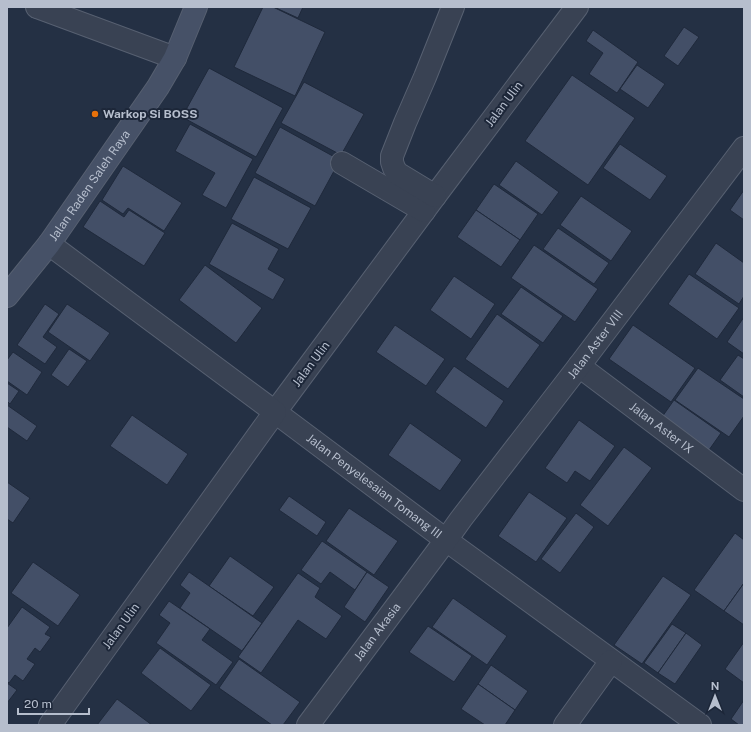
<svg xmlns="http://www.w3.org/2000/svg" width="751" height="732" viewBox="0 0 751 732" font-family="'Public Sans',sans-serif">
  <rect width="100%" height="100%" fill="#243044"/>
  <g fill="#434f67" stroke="#1f293b">
    <polygon points="263,7 273,7 325,32 295,96 234,67"/>
    <polygon points="274,7 303,7 298,18"/>
    <polygon points="684,27 699,37 678,66 664,56"/>
    <polygon points="593,30 638,62 617,93 589,74 603,53 586,41"/>
    <polygon points="637,65 665,84 648,108 620,89"/>
    <polygon points="209,68 283,108 256,157 182,117"/>
    <polygon points="572,75 635,118 588,185 525,141"/>
    <polygon points="304,82 364,114 341,155 281,123"/>
    <polygon points="190,124 253,159 226,208 202,195 215,173 175,151"/>
    <polygon points="280,127 340,160 315,206 255,173"/>
    <polygon points="620,144 667,176 650,200 603,168"/>
    <polygon points="516,161 559,192 542,215 499,185"/>
    <polygon points="123,166 182,203 164,231 128,208 123,214 102,200"/>
    <polygon points="254,177 311,208 288,249 231,219"/>
    <polygon points="494,184 538,214 520,240 476,210"/>
    <polygon points="744,190 744,220 730,210"/>
    <polygon points="581,196 632,231 611,261 560,225"/>
    <polygon points="100,201 124,217 129,210 165,233 144,266 83,227"/>
    <polygon points="476,210 520,240 501,267 457,237"/>
    <polygon points="232,223 279,249 268,269 285,279 273,300 209,264"/>
    <polygon points="558,228 609,263 594,284 543,249"/>
    <polygon points="716,243 744,263 744,296 739,304 695,274"/>
    <polygon points="534,245 598,289 575,322 511,278"/>
    <polygon points="205,265 262,308 236,343 179,300"/>
    <polygon points="689,274 739,308 717,339 668,304"/>
    <polygon points="454,276 495,304 471,339 430,310"/>
    <polygon points="521,287 563,316 543,343 501,314"/>
    <polygon points="45,304 59,314 43,337 57,347 45,364 17,345"/>
    <polygon points="67,304 110,333 90,361 48,332"/>
    <polygon points="497,314 540,345 508,389 465,359"/>
    <polygon points="744,317 744,354 727,342"/>
    <polygon points="395,325 445,359 426,386 376,352"/>
    <polygon points="633,325 695,368 671,402 609,359"/>
    <polygon points="69,349 87,361 68,387 51,375"/>
    <polygon points="13,352 42,372 27,395 7,381 7,360"/>
    <polygon points="738,355 744,359 744,397 720,380"/>
    <polygon points="454,366 504,401 486,428 435,392"/>
    <polygon points="698,368 744,399 744,416 729,437 675,400"/>
    <polygon points="7,383 19,391 10,404 7,401"/>
    <polygon points="674,400 721,433 709,450 662,417"/>
    <polygon points="7,405 37,426 27,441 7,427"/>
    <polygon points="132,415 188,454 167,485 110,446"/>
    <polygon points="579,420 615,446 590,481 575,471 567,483 545,468"/>
    <polygon points="410,423 462,460 440,491 388,455"/>
    <polygon points="624,447 652,468 608,526 580,505"/>
    <polygon points="7,482 30,498 13,523 7,519"/>
    <polygon points="529,492 567,518 536,562 498,536"/>
    <polygon points="289,496 326,522 317,536 279,510"/>
    <polygon points="349,508 398,541 374,575 326,541"/>
    <polygon points="576,513 594,527 560,573 541,559"/>
    <polygon points="735,533 744,540 744,583 724,611 694,590"/>
    <polygon points="322,541 367,572 355,590 330,572 321,584 301,570"/>
    <polygon points="230,556 274,587 253,616 209,586"/>
    <polygon points="33,562 80,595 58,626 11,593"/>
    <polygon points="189,572 262,623 242,651 180,608 190,593 180,585"/>
    <polygon points="367,572 389,587 365,622 344,607"/>
    <polygon points="298,573 320,588 315,597 342,616 326,639 298,620 261,673 238,657"/>
    <polygon points="663,576 691,595 642,664 614,645"/>
    <polygon points="744,583 744,625 724,611"/>
    <polygon points="453,598 507,636 487,665 432,627"/>
    <polygon points="169,601 210,629 202,640 233,662 216,685 156,643 170,623 159,615"/>
    <polygon points="22,607 50,627 45,634 51,637 40,652 35,648 27,659 35,664 23,681 15,675 9,683 7,681 7,628"/>
    <polygon points="672,624 686,633 658,673 644,663"/>
    <polygon points="428,626 472,656 454,682 409,652"/>
    <polygon points="686,633 702,645 675,684 658,673"/>
    <polygon points="744,642 744,683 725,669"/>
    <polygon points="160,648 211,685 191,711 141,673"/>
    <polygon points="239,659 300,702 283,725 272,725 219,688"/>
    <polygon points="491,665 528,691 515,710 478,684"/>
    <polygon points="7,683 17,690 7,703"/>
    <polygon points="478,684 515,710 505,725 485,725 461,709"/>
    <polygon points="117,699 152,725 97,725"/>
    <polygon points="744,700 744,725 739,725 731,719"/>
  </g>
  <g fill="none" stroke-linecap="round" stroke-linejoin="round">
    <g stroke="#576071" stroke-width="24">
      <g id="minor">
        <polyline points="37,7 175,58"/>
        <path id="s1" d="M 577,7 L 435,196 L 275,412 L 446,540 L 700,725"/>
        <polyline points="342,163 424,211"/>
        <polyline points="435,196 397,173 394,168 392,162 392,156 405,123 425,77 453,7"/>
        <path id="s2" d="M 579,366 L 744,490"/>
        <path id="s3" d="M 308,725 L 446,540 L 461,519 L 579,366 L 744,148"/>
        <polyline points="565,725 611,661"/>
      </g>
    </g>
    <g stroke="#576071" stroke-width="24">
      <polyline id="tertiary" points="49,244 275,412 50,725"/>
    </g>
    <g stroke="#576071" stroke-width="24">
      <g id="secondary">
        <path id="s4" d="M 7,296 L 49,244 L 158,87 L 175,58 L 196,7"/>
      </g>
    </g>
    <use href="#minor" stroke="#394253" stroke-width="22"/>
    <use href="#tertiary" stroke="#394253" stroke-width="22"/>
    <use href="#secondary" stroke="#465167" stroke-width="22"/>
  </g>
  <circle fill="#e8710a" stroke="#1d2739" stroke-width="1.5" cx="95" cy="114" r="4"/>
  <g text-anchor="middle" dominant-baseline="central" stroke-width="4" stroke-linejoin="round" paint-order="stroke">
    <g font-size="12" fill="#b6becd" stroke="#1d2739">
      <text transform="translate(504 104) rotate(-53)">Jalan Ulin</text>
      <text stroke="none"><textPath href="#s4" startOffset="138">Jalan Raden Saleh Raya</textPath></text>
      <text stroke="none"><textPath href="#s3" startOffset="477">Jalan Aster VIII</textPath></text>
      <text transform="translate(311 364) rotate(-53)">Jalan Ulin</text>
      <text stroke="none"><textPath href="#s2" startOffset="103">Jalan Aster IX</textPath></text>
      <text stroke="none"><textPath href="#s1" startOffset="629">Jalan Penyelesaian Tomang III</textPath></text>
      <text transform="translate(121 626) rotate(-54)">Jalan Ulin</text>
      <text stroke="none"><textPath href="#s3" startOffset="116">Jalan Akasia</textPath></text>
    </g>
    <g font-size="12" font-weight="bold" fill="#b6becd" stroke="#1d2739" text-anchor="start">
      <text x="103" y="114">Warkop Si BOSS</text>
    </g>
  </g>
  <rect width="751" height="732" fill="none" stroke="#b6becd" stroke-width="16"/>
  <g transform="translate(715 696)" stroke="#1d2739" stroke-width="3" paint-order="stroke">
  <path d="M0-3L7 15L0 10L-7 15Z" fill="#b6becd"/>
  <text y="-6" font-size="11" font-weight="bold" text-anchor="middle" fill="#b6becd">N</text>
  </g>
  <path d="M18 708v6h71v-6" fill="none" stroke="#b6becd" stroke-width="2"/>
  <text x="24" y="708" font-size="12" fill="#b6becd" stroke="#1d2739" stroke-width="3" paint-order="stroke">20 m</text>
</svg>
